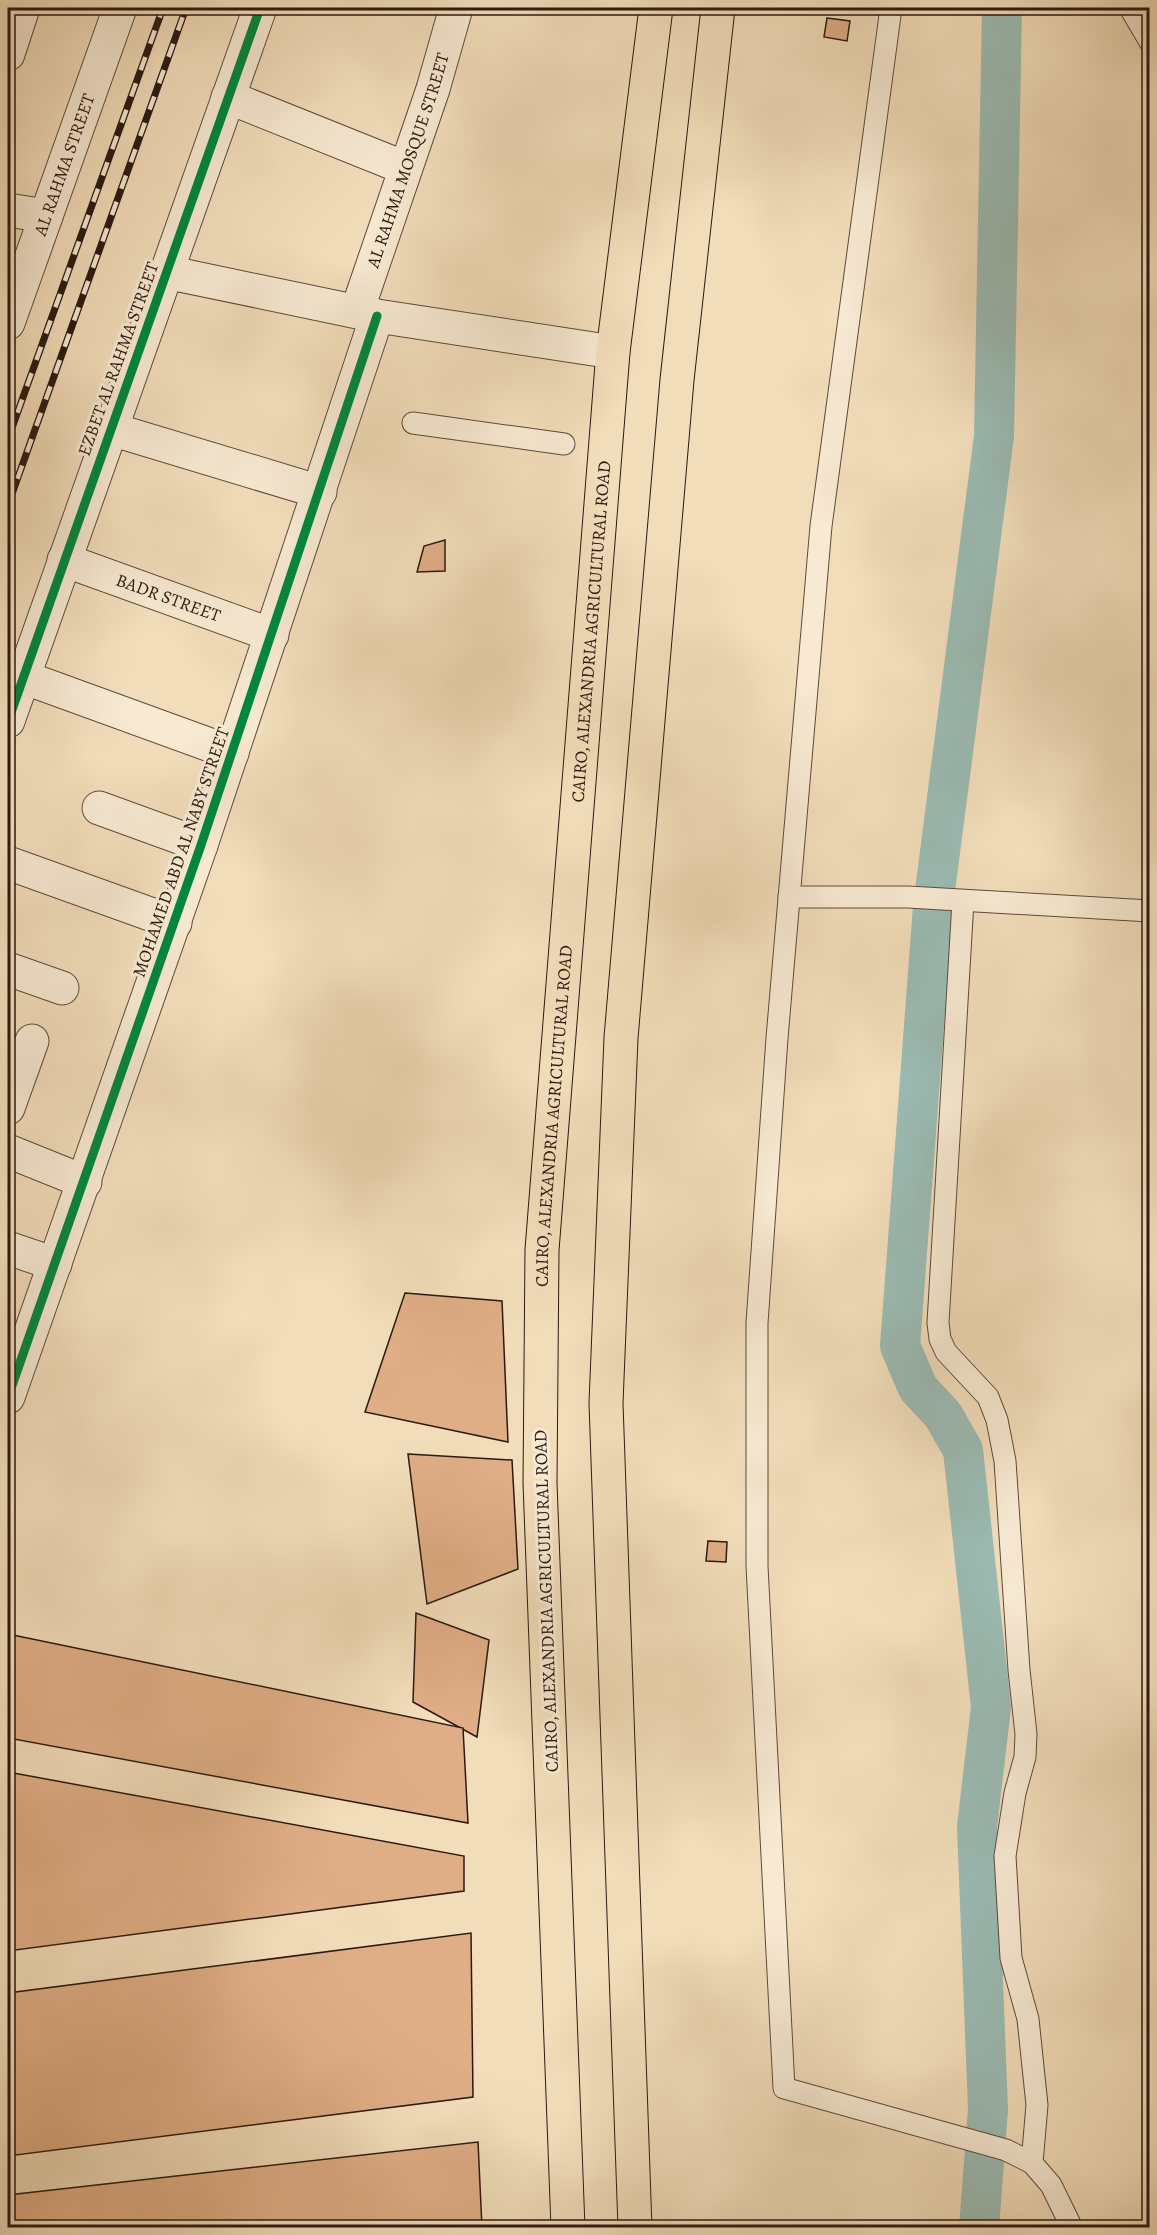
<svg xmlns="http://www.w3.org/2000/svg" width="1157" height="2235" viewBox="0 0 1157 2235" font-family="Alegreya,serif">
  <rect width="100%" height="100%" fill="#f2ddba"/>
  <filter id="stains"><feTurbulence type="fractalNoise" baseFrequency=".00333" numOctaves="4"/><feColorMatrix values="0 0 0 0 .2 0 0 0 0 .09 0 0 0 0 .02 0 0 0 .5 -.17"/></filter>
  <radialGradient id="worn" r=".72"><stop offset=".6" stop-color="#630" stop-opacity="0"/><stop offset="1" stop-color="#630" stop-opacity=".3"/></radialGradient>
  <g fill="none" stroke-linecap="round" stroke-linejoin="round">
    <polyline stroke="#9bbbb3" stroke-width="40" points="979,2228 988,2109 977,1827 991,1707 963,1450 943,1415 918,1388 900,1346 933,906 994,436 1002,8"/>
  </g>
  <g fill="#e0ae86" stroke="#2b1911" stroke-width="1.5">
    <polygon points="827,18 850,21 847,41 824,37"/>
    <polygon points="445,540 445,571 417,572 424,546"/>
    <polygon points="405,1293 502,1301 508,1442 365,1412"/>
    <polygon points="408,1454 512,1460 518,1569 427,1604"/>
    <polygon points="708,1541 727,1542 726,1562 706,1561"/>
    <polygon points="416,1613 489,1640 477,1737 413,1702"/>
    <polygon points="8,1634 463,1728 468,1823 8,1738"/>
    <polygon points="8,1772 464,1856 464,1891 8,1951"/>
    <polygon points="471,1933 473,2097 8,2156 8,1993"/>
    <polygon points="478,2142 482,2228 8,2228 8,2195"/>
  </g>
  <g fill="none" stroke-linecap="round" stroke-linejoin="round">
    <g stroke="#5d4a3b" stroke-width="23">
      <g id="lane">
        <polyline points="891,8 821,526 777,1038 757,1323 757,1566 784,2088 1006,2150 1032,2163 1051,2185 1072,2228"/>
        <polyline points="1130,8 1150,42"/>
        <polyline points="413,423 564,444"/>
        <polyline points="789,897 908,897 1150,911"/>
        <polyline points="963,901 938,1323 940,1339 946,1352 988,1397 997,1420 1005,1461 1019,1670 1026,1734 1025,1757 1015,1793 1005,1856 1011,1958 1028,2019 1037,2105 1032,2163"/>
      </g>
    </g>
    <g stroke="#5d4a3b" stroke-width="35">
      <g id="street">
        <polyline points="8,54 23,8"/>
        <polyline points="228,97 405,168"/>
        <polyline points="8,210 46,216"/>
        <polyline points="166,272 377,316 613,352"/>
        <path id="s1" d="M 357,311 L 433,89 L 456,8"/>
        <path id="s2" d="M 8,323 L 120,8"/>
        <polyline points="111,429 320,492"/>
        <path id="s3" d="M 64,560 L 272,635"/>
        <polyline points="23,677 232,753"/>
        <polyline points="8,721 260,8"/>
        <polyline points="99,808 201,845"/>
        <polyline points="8,863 175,923"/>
        <polyline points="8,969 62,988"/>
        <polyline points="8,1108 32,1041"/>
        <polyline points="8,1151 85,1182"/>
        <polyline points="8,1248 55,1264"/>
        <polyline points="8,1397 201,845 377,316"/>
      </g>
    </g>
    <g stroke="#2b1911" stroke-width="35">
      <g id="highway">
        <path id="s4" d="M 568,2228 L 540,1483 L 542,1250 L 613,352 L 656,8"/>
        <polyline points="635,2228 606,1403 621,1038 677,380 718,8"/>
      </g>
    </g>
    <use href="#lane" stroke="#f7e9d2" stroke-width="21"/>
    <use href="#street" stroke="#f7e9d2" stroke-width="33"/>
    <use href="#highway" stroke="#f2ddba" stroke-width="33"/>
    <g stroke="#2b1911" stroke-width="7">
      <g id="rail">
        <polyline points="8,439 163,8"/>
        <polyline points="8,505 186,8"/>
      </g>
    </g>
    <use href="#rail" stroke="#f7e9d2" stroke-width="4.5" stroke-dasharray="14" stroke-linecap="butt"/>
    <g stroke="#f7e9d2" stroke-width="13">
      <g id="cycleway">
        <polyline points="8,721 260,8"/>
        <polyline points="8,1397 201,845 377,316"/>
      </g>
    </g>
    <use href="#cycleway" stroke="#00873e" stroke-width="9"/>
  </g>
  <g text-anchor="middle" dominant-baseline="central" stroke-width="6" stroke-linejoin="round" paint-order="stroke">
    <g font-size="18" fill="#2b1911" stroke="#f7e9d2">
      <text stroke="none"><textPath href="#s1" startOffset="159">AL RAHMA MOSQUE STREET</textPath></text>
      <text stroke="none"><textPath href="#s2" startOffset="168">AL RAHMA STREET</textPath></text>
      <text transform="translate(118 359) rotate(-70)">EZBET AL RAHMA STREET</text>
      <text stroke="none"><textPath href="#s3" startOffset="111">BADR STREET</textPath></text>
      <text stroke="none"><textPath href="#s4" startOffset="1599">CAIRO, ALEXANDRIA AGRICULTURAL ROAD</textPath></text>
      <text transform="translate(181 852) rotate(-71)">MOHAMED ABD AL NABY STREET</text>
      <text stroke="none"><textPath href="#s4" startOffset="1113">CAIRO, ALEXANDRIA AGRICULTURAL ROAD</textPath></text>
      <text transform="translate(546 1601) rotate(-92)">CAIRO, ALEXANDRIA AGRICULTURAL ROAD</text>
    </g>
  </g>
  <rect width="1157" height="2235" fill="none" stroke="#f2ddba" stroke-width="30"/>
  <rect x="9" y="9" width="1139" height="2217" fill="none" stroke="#2b1911" stroke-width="3"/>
  <rect x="15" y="15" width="1127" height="2205" fill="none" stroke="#2b1911" stroke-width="1.5"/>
  <rect width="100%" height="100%" filter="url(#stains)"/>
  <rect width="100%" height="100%" fill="url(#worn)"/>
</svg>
